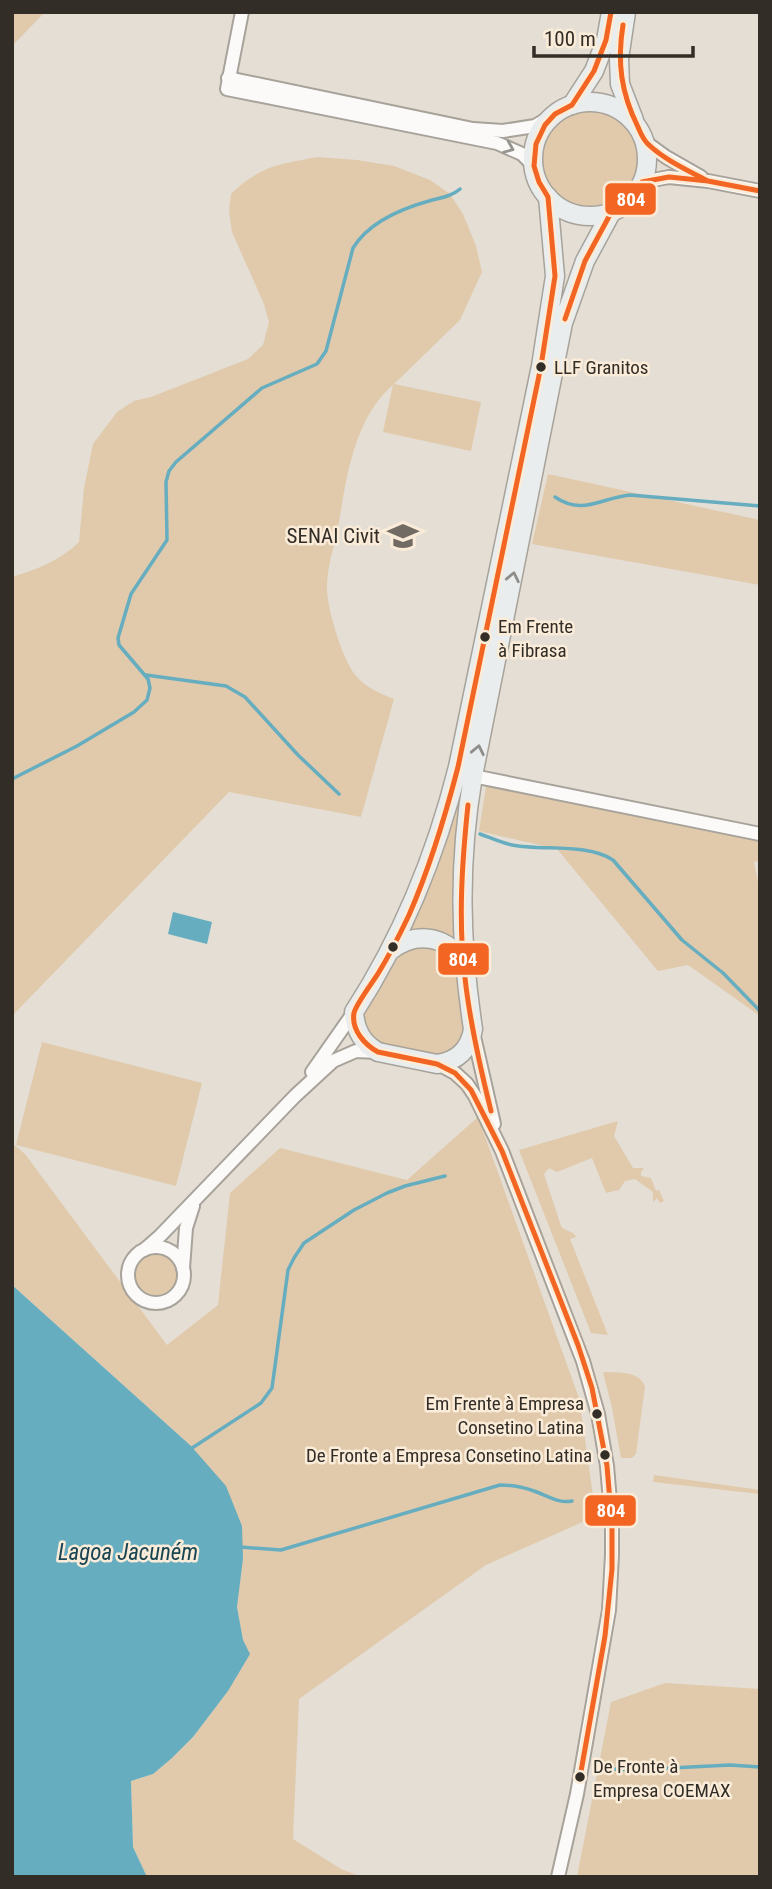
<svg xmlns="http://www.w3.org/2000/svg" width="772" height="1889" viewBox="0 0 772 1889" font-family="'Roboto Condensed',sans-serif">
  <rect width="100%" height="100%" fill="#e5ded4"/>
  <g fill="#e0caab">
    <polygon points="12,12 45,12 12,46"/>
    <circle cx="590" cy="159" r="48"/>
    <path d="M 317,157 L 357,160 L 394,166 L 430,180 L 450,194 L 463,214 L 476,246 L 482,272 L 460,320 L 394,384 L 481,402 L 471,451 L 383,432 L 393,385 C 352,420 346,483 337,533 C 333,550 327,569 327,586 C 326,606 343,663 357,677 C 367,688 381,694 394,699 L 361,817 L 229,792 L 12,1016 L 12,577 C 38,569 59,561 79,542 L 84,488 L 93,444 L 117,412 L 134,401 L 151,397 L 248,359 L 263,345 L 269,322 L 264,304 L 232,232 L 229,211 L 231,194 C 262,165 277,165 317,157 Z"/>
    <polygon points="548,474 760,520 760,585 532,544"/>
    <polygon points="494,623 455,940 454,941 412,931 410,928"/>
    <polygon points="487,780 760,831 760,861 754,862 760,892 760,1016 688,965 658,971 557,849 479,831"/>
    <polygon points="435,946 455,965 467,1027 461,1046 439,1057 383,1046 369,1036 363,1019 365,1006 402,952 408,948"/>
    <polygon points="42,1042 202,1083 176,1186 16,1145"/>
    <polygon points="478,1117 579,1398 596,1516 486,1565 299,1699 293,1839 341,1869 362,1877 147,1877 133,1847 131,1781 153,1774 172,1758 193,1737 228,1691 237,1673 243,1640 237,1607 243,1559 191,1446 12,1285 12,1143 25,1154 167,1345 218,1305 230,1193 280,1148 407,1180"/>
    <path d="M 618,1121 L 614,1136 L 633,1168 L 644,1168 L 641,1172 L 641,1176 L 651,1178 L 656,1191 L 659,1190 L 664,1201 L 660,1203 L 657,1198 L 653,1202 L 653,1192 L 635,1179 L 625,1181 L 619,1190 L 606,1193 L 592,1158 L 557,1172 L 549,1168 L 544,1174 L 561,1226 C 565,1232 573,1230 576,1237 L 570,1239 L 608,1335 L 591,1333 L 519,1150 Z"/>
    <circle cx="156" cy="1275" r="25"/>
    <path d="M 603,1372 C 619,1373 637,1370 645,1386 L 636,1454 L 632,1458 L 621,1458 L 612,1408 Z"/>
    <polygon points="654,1475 760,1490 760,1494 653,1482"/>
    <polygon points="665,1683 760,1689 760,1877 577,1877 611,1702"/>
  </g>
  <g fill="#66adc0">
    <polygon points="173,912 212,922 207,944 168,934"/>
    <polygon points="12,1285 191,1446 226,1486 242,1526 243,1559 237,1607 243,1640 250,1654 228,1691 193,1737 172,1758 153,1774 131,1781 133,1847 147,1877 12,1877"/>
  </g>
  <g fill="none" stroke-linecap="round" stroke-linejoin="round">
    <g stroke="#66adc0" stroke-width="3.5">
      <path d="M 555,497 C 583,516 600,498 630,495 L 760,506"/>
      <polyline points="146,675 226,686 245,697 298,755 339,794"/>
      <path d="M 12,779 L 77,746 L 134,712 L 147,700 L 150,688 L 148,679 L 119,645 L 118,638 L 131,594 L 167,540 L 166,482 L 169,471 L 176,462 L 262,388 L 317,364 L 326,351 L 353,248 C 369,222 400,209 429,201 C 439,198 451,197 460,189"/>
      <path d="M 480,834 C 491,838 502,843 512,845 C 542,851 587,843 613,860 L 682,940 L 723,973 L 760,1011"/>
      <polyline points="189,1450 261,1403 272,1388 288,1270 294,1258 304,1243 354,1210 387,1193 405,1186 445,1176"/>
      <path d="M 240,1547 L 281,1550 L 500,1485 C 512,1485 523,1487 534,1491 C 546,1495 559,1504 572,1501"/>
      <polyline points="613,1769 632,1770 730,1765 760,1767"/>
    </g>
    <g stroke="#a7a29a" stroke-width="16">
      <g id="street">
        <polyline points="242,12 227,89 497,143 522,154 534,166"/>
        <polyline points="228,78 473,129 503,131 535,126 555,114"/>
        <polyline points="644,141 666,157 701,177"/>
        <polyline points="642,182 669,177 708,181 760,191"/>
        <polyline points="473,776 760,834"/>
        <polyline points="473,1032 494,1124"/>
        <polyline points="438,1064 455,1073 467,1084 475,1096 502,1151 583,1361 598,1414 607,1466 612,1525 612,1555 609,1610 577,1794 558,1877"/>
        <polyline points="312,1072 354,1012"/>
        <circle cx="156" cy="1275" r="28"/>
        <polyline points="144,1250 160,1236 295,1096 333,1061 356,1051 378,1052"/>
        <polyline points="183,1268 186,1228 193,1206"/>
      </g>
    </g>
    <g stroke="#a7a29a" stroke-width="21">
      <g id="secondary">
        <polyline points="626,12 619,59 620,84 634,120"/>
        <circle cx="590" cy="159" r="57"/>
        <polyline points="572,105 594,71 606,40 611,12"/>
        <path d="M 548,197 L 555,276 L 541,366 L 458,767 C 436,855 403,936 354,1012 C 355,1030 362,1043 378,1052 L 437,1064 C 458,1061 470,1049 473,1029 C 460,943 458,863 473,776 L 563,323 L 585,261 L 612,211"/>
        <path d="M 391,950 C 417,930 448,936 464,964"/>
      </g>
    </g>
    <use href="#street" stroke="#fbfaf9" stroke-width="12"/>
    <use href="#secondary" stroke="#e9eded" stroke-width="18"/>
    <g stroke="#faecd9" stroke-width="10">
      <g id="bus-1">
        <path d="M 623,25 C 617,62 621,93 638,127 C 641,134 643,140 649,145 C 665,160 687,170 706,180"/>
        <polyline points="565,319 585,261 612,211 630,200 642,182 669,177 708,181 760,191"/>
        <path d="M 468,805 C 462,862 458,921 465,978 C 470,1023 480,1067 491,1111"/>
        <path d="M 580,1777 L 605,1636 L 612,1569 L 612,1525 L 607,1466 L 592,1388 L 578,1345 L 502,1151 L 471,1090 L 455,1073 L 437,1064 L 378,1052 C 365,1045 351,1030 354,1013 C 356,1004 373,982 379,972 C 390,954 400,934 409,915 C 430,867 445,817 458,767 L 541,366 L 555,276 L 548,197 L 539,182 L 534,166 L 536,144 L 545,125 L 555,114 L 572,105 L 594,71 L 606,40 L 611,12"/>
      </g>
    </g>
    <use href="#bus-1" stroke="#f26522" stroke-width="5"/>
  </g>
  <defs><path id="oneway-chevron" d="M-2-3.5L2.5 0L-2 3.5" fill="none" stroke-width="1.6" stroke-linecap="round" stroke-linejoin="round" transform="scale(1.75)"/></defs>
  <use stroke="#969490" href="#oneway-chevron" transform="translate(509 148) rotate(23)"/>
  <g stroke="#8e8d8a">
    <use href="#oneway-chevron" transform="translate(513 577) rotate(-78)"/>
    <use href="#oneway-chevron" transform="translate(478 750) rotate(-78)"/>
  </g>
  <defs>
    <g id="university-bare" transform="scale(2.415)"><path d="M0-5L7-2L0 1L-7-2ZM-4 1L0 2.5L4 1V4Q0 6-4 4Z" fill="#716b63" stroke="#faecd9" stroke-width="2.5" paint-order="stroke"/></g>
  </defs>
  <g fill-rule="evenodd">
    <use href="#university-bare" x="403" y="536"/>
  </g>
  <g fill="#322d26" stroke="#faecd9" stroke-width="2.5">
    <circle cx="541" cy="367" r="6"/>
    <circle cx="485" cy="637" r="6"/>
    <circle cx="393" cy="947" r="6"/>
    <circle cx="597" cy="1414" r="6"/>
    <circle cx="605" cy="1455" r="6"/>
    <circle cx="580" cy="1777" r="6"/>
  </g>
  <g text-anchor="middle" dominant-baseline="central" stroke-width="5" stroke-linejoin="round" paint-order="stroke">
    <g font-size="19" fill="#322d26" stroke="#faecd9" text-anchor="start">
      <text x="554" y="367">LLF Granitos</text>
      <text x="498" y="626">Em Frente<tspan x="498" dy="24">à Fibrasa</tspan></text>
      <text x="584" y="1403" text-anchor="end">Em Frente à Empresa<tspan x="584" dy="24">Consetino Latina</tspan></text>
      <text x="592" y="1455" text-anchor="end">De Fronte a Empresa Consetino Latina</text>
      <text x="593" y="1766">De Fronte à<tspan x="593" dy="24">Empresa COEMAX</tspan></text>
    </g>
    <g font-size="21" fill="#322d26" stroke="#faecd9" text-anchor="end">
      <text x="380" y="536">SENAI Civit</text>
    </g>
    <g font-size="23" font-style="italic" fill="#194553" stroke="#faecd9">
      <text x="128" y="1552">Lagoa Jacuném</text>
    </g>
  </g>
  <g stroke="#faecd9" stroke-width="2.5">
    <rect x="604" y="182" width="53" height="34" rx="7" fill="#f26522"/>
    <rect x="437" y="942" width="53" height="34" rx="7" fill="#f26522"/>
    <rect x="584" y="1494" width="53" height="33" rx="7" fill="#f26522"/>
  </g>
  <g font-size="19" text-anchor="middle" font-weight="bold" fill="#fff">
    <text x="631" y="206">804</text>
    <text x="463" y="966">804</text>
    <text x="611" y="1517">804</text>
  </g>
  <rect width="772" height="1889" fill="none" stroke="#322d26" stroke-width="28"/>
  <path d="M534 46v10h159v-10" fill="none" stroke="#322d26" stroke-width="3.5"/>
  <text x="544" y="46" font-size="21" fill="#322d26" stroke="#faecd9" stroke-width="5" paint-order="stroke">100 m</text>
</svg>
